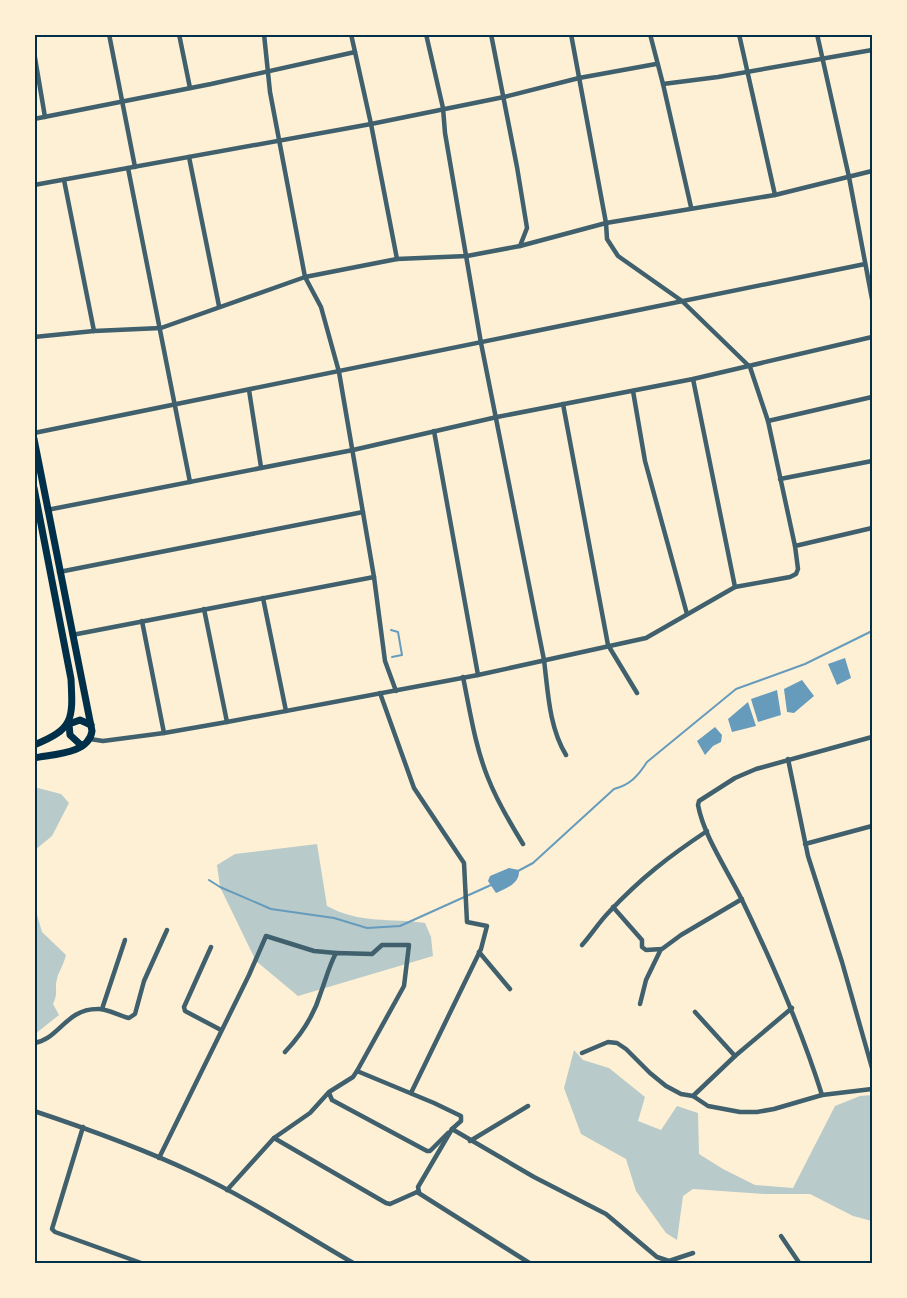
<svg xmlns="http://www.w3.org/2000/svg" width="907" height="1298" viewBox="0 0 907 1298" font-family="'DejaVu Sans',sans-serif">
  <rect width="100%" height="100%" fill="#fdf0d5"/>
  <g fill="#b9caca">
    <polygon points="34,787 61,794 69,803 52,836 35,850"/>
    <path d="M 317,844 L 327,906 C 359,924 392,918 425,923 L 431,937 L 433,956 L 298,996 L 256,961 L 220,887 L 217,865 L 235,854 Z"/>
    <path d="M 34,904 L 42,932 L 66,955 C 64,964 58,973 57,979 C 54,990 59,991 53,1004 L 59,1015 L 35,1034 Z"/>
    <polygon points="574,1050 583,1060 609,1068 645,1097 638,1121 661,1130 677,1106 698,1113 699,1154 723,1169 755,1185 793,1188 835,1106 860,1096 872,1095 872,1221 853,1216 810,1194 764,1194 693,1189 683,1196 677,1240 666,1233 636,1191 626,1159 581,1134 564,1088"/>
  </g>
  <g fill="#669bbc">
    <polygon points="845,658 851,678 837,685 828,664"/>
    <polygon points="802,680 814,696 794,713 787,712 784,689"/>
    <polygon points="777,690 781,715 758,722 751,699"/>
    <polygon points="748,702 756,726 732,732 728,719"/>
    <polygon points="715,727 722,735 721,742 713,746 705,755 697,741"/>
    <path d="M 509,868 L 519,870 C 520,884 506,888 496,893 L 488,881 L 490,876 Z"/>
  </g>
  <g fill="none" stroke-linecap="round" stroke-linejoin="round">
    <g stroke="#669bbc" stroke-width="2">
      <polyline points="391,630 398,632 402,655 392,657"/>
      <path d="M 518,871 L 533,863 L 614,789 C 630,785 638,776 647,762 L 736,689 L 805,664 L 872,631"/>
      <polyline points="209,880 220,887 271,909 334,918 367,928 400,926 491,885"/>
    </g>
    <g stroke="#3f606c" stroke-width="4.5">
      <polyline points="109,34 135,167"/>
      <polyline points="179,34 190,88"/>
      <polyline points="264,34 270,92 305,277 321,307 339,372 374,577 385,661 396,691"/>
      <polyline points="351,34 371,124 397,259"/>
      <path d="M 426,34 L 443,108 L 445,133 L 481,343 L 544,660 C 548,692 549,727 566,755"/>
      <polyline points="491,34 517,167 527,228 520,246"/>
      <polyline points="571,34 606,223 607,239 618,256 682,301 750,367 768,421 795,546"/>
      <polyline points="650,34 663,84 691,207"/>
      <polyline points="739,34 775,195"/>
      <polyline points="817,34 849,177 872,299"/>
      <polyline points="34,52 45,117"/>
      <polyline points="663,84 718,77 872,50"/>
      <polyline points="34,119 211,84 355,52"/>
      <polyline points="189,157 219,306"/>
      <polyline points="128,168 190,482"/>
      <polyline points="64,180 94,331"/>
      <polyline points="34,185 371,124 504,97 579,78 656,64"/>
      <polyline points="34,337 94,331 161,328 305,277 397,259 467,256 520,246 606,223 775,195 872,171"/>
      <polyline points="693,379 735,587"/>
      <polyline points="249,390 261,467"/>
      <polyline points="633,391 645,461 687,614"/>
      <polyline points="563,404 608,645 637,693"/>
      <polyline points="768,421 872,397"/>
      <polyline points="434,431 478,675"/>
      <polyline points="34,433 865,264"/>
      <polyline points="780,479 872,461"/>
      <polyline points="47,510 353,450 497,417 693,379 872,337"/>
      <polyline points="59,572 363,512"/>
      <polyline points="263,598 286,711"/>
      <polyline points="204,609 227,722"/>
      <polyline points="142,621 164,733"/>
      <polyline points="72,635 374,577"/>
      <path d="M 463,677 C 470,711 475,746 488,778 C 497,801 510,823 523,844"/>
      <polyline points="380,693 414,788 464,863 467,922 487,926 481,949 411,1093"/>
      <polyline points="90,739 103,741 164,733 227,722 478,675 646,638 735,587 790,577 796,574 798,569 795,546 872,528"/>
      <polyline points="788,759 808,856 842,962 872,1068"/>
      <polyline points="805,844 872,826"/>
      <polyline points="613,907 642,940 642,947 646,950 662,949 681,935 742,899"/>
      <path d="M 582,945 C 591,935 600,921 609,912 C 641,878 668,857 707,831"/>
      <polyline points="211,947 184,1007 185,1011 221,1030"/>
      <polyline points="479,952 510,989"/>
      <polyline points="640,1004 646,980 661,949"/>
      <polyline points="102,1009 125,940"/>
      <polyline points="695,1012 735,1056"/>
      <path d="M 34,1043 C 58,1040 66,1009 97,1009 C 107,1008 119,1016 129,1018 L 135,1014 L 144,981 L 167,930"/>
      <path d="M 285,1052 C 301,1035 314,1016 321,992 C 326,979 329,966 336,953 L 372,954 L 382,945 L 409,945 L 404,986 L 357,1071"/>
      <polyline points="582,1053 608,1042 617,1043 626,1049 650,1073 666,1086 681,1094 693,1096 708,1106 740,1112 757,1112 774,1109 822,1095 872,1089"/>
      <polyline points="329,1093 332,1100 427,1151 430,1151 448,1133"/>
      <path d="M 822,1095 C 801,1028 773,964 742,900 C 728,871 704,837 698,805 L 699,801 L 735,778 L 756,769 L 872,737"/>
      <polyline points="693,1096 735,1056 792,1008"/>
      <path d="M 34,1111 C 88,1129 141,1148 192,1172 C 248,1198 301,1233 355,1264"/>
      <polyline points="83,1127 52,1229 55,1232 144,1264"/>
      <polyline points="452,1129 418,1187 419,1192 417,1192 531,1264"/>
      <polyline points="274,1138 386,1203 390,1204 417,1192"/>
      <polyline points="470,1141 528,1106"/>
      <polyline points="159,1158 249,975 266,936 314,951 336,953"/>
      <polyline points="227,1190 274,1138 310,1113 329,1092 353,1077 357,1071 434,1103 461,1116 461,1121 452,1129 534,1177 606,1214 657,1257 669,1261 693,1253"/>
      <polyline points="781,1236 800,1264"/>
    </g>
    <g stroke="#003049" stroke-width="7">
      <path d="M 34,439 L 92,731 C 89,754 53,754 34,758"/>
      <path d="M 34,488 L 71,679 C 73,719 74,729 34,745"/>
      <polyline points="82,746 70,735 69,724 80,720 91,725"/>
    </g>
  </g>
  <rect width="907" height="1298" fill="none" stroke="#fdf0d5" stroke-width="72"/>
  <rect x="36" y="36" width="835" height="1226" fill="none" stroke="#003049" stroke-width="2"/>
</svg>
